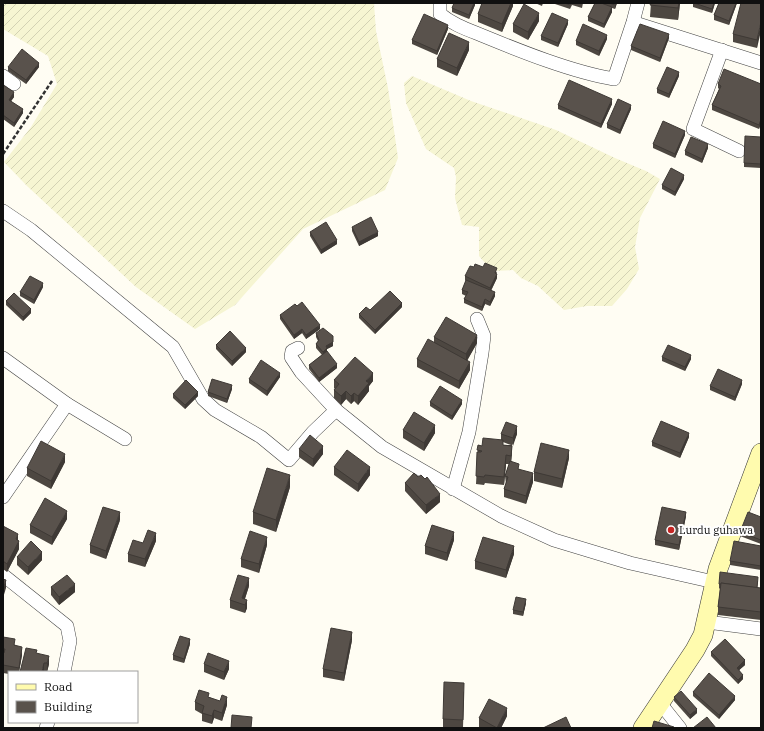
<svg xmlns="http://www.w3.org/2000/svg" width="764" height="731" viewBox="0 0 764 731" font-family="'IBM Plex Serif',serif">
  <defs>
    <pattern id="farmland-furrows" width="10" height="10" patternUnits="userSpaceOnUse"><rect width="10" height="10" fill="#f6f5d2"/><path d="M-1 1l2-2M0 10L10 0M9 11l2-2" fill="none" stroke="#d2d1b3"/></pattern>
  </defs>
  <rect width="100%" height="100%" fill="#fffdf3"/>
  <g fill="url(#farmland-furrows)">
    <polygon points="3,3 374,3 376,31 388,88 398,158 385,190 303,229 235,305 195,329 136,287 27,186 4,162 31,127 57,84 48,56 3,29"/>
    <polygon points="412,76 471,101 556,130 615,158 646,171 660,179 640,218 635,247 639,269 627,289 612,306 587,306 564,310 538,286 521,278 513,270 492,271 479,256 479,227 462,225 455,198 456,177 454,168 426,149 406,103 404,83"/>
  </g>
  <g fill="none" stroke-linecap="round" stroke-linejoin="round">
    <g stroke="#434343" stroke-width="14">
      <g id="street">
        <path d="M 440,3 L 440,14 C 452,24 466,29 481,35 C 520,51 572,72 614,79 L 633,22 L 638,3"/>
        <polyline points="635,23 761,63"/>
        <polyline points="722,50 693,129 739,151"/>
        <polyline points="3,76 14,84"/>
        <polyline points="3,211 31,230 173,347 203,399 215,410 261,437 289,460 313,432 336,410 382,447 501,516 554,540 630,563 714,582"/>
        <polyline points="298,348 292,351 291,357 301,372 336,410"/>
        <polyline points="3,358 67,404 125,439"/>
        <polyline points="453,489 469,432 482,353 484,336 477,319"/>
        <polyline points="3,497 67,404"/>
        <polyline points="3,575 67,626 70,641 64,672"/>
        <polyline points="707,622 761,629"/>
        <polyline points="660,703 680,728"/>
        <polyline points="46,728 48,722"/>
      </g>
    </g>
    <g stroke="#323232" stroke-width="20">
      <polyline id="secondary" points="643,728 695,650 703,635 718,569 761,453"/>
    </g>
    <polyline stroke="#323232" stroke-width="2.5" stroke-dasharray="4 2" stroke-linecap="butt" points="3,154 52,81"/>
    <use href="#street" stroke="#fff" stroke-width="13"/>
    <use href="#secondary" stroke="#fffbae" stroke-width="19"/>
  </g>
  <g fill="#4d4741" fill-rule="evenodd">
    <polygon points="475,3 475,5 469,19 452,12 452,8"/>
    <polygon points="513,3 513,6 502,32 478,22 478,14"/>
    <polygon points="535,3 543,3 542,6"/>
    <polygon points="552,3 583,3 582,8 572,5 570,9"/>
    <polygon points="595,3 617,3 615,9 612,8 612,12 604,28 588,21 588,17"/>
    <polygon points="651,3 680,3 678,20 650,17"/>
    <polygon points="693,3 715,3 712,13 693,7"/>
    <polygon points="719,3 737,3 729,25 714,20 714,15"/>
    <polygon points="761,3 757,48 733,42 733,34"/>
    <polygon points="539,21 528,40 513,32 513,24"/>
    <polygon points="568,24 558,47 541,40 541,36"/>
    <polygon points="448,29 437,55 412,44 412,40"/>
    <polygon points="669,38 660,62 631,50 631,46"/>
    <polygon points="607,39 599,56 576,45 576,41"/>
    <polygon points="469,50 457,76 437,67 437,59"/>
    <polygon points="8,67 39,67 26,84 8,71"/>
    <polygon points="679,76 669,98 657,93 657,89"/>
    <polygon points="718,84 761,84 761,123 759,129 712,110 712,105 719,89 718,88"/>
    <polygon points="3,85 14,97 11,101 23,113 14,127 3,119"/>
    <polygon points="612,104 601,128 558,109 558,105"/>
    <polygon points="631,109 620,134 607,128 607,124"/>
    <polygon points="685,135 675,158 653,148 653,144"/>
    <polygon points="761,137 761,168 744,167 744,163"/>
    <polygon points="708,148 702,163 685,155 685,151"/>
    <polygon points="684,179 675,196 662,189 662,185"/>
    <polygon points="352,227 378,236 359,246 352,231"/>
    <polygon points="310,232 337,244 321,254 310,236"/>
    <polygon points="474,267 483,267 497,272 496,274 497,278 491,291 495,296 490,306 485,304 482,311 464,303 464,299 466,296 462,294 462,290 466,281 465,280 465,276"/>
    <polygon points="43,287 34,304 20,296 20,292"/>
    <polygon points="6,301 31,313 23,321 6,305"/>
    <polygon points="297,306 320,329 306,339 302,333 294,339 280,319 280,315"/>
    <polygon points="402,307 375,334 359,318 359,314 370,310"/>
    <polygon points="316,333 333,346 327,349 327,352 337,368 319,382 309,369 309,365 322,355 316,348 316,344 318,341 316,337"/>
    <polygon points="434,337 477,343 467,361 470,370 459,389 417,367 417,359 434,343"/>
    <polygon points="216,345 246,352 232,366 216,349"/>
    <polygon points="662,357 691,359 685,371 662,361"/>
    <polygon points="280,377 267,396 249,383 249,379"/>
    <polygon points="334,380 373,381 369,386 369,391 358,405 354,401 351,404 346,399 341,405 334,398 334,390 335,389 334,388"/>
    <polygon points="742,384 735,401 710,390 710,386"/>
    <polygon points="232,389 227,403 208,396 208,392"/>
    <polygon points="173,394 198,396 185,409 173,398"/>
    <polygon points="430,402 462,404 452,420 430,406"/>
    <polygon points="403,430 435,433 424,451 403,438"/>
    <path d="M 501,434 L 517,434 L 512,446 L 511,462 L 533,482 L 526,504 L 504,497 L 504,489 L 506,484 L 505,476 L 509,464 L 506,464 L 504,485 L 485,483 L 484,485 L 476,484 L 478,445 L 482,446 L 501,440 ZM 503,442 L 508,444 L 511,445 L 503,445 Z"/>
    <polygon points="689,437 680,458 652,446 652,442"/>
    <polygon points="299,449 323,454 313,467 299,457"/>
    <polygon points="569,458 562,488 534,481 534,472"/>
    <polygon points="65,462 51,489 27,476 27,468"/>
    <polygon points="334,467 370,475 358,492 334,475"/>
    <polygon points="405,483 440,502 426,514 405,491"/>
    <polygon points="290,487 276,532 253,524 253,512"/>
    <polygon points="686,516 679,550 655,545 655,540"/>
    <polygon points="761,517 761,544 740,536 740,532"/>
    <polygon points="67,519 52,545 30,533 30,525"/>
    <polygon points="120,520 106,559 90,553 90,545"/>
    <polygon points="3,526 18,540 19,549 7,572 3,569"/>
    <polygon points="454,540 447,561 425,554 425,546"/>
    <polygon points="156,541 145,567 128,562 128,554 143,543"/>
    <polygon points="267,545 259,573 241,567 241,559"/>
    <polygon points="761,546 761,570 730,565 730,561"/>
    <polygon points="514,554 506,578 475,569 475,561"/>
    <polygon points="17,557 42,560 28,575 17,565"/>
    <polygon points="758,581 757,588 761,588 761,620 718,615 718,607 720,589 719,588 719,584"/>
    <polygon points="249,586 245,599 247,608 245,613 230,608 230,600"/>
    <polygon points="51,587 75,592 59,605 51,595"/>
    <polygon points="526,603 523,616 513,614 513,610"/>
    <polygon points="3,637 15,645 22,655 19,672 9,672 9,674 3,673"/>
    <polygon points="352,640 344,681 323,677 323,669"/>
    <polygon points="190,644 184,663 173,660 173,655"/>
    <polygon points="711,652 745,665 739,670 743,679 738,684 711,656"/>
    <polygon points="37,653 49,664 47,672 44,671"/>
    <polygon points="204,664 229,669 224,680 204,672"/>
    <polygon points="464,691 463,728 443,727 443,719"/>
    <polygon points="693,692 735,700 719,719 693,696"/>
    <polygon points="209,697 227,705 222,721 214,718 212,724 202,721 202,714 195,710 195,702"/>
    <polygon points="674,697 697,713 690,719 674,701"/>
    <polygon points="507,716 501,728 482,728 479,727 479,718"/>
  </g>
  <g fill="#3e3935">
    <polygon points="474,3 475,3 475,5 469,19 469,15"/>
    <polygon points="511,3 513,3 513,6 502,32 502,24"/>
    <polygon points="616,3 617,3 615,9 615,5"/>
    <polygon points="679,3 680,3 678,20 678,8"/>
    <polygon points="714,3 715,3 712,13 712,9"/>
    <polygon points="736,3 737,3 729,25 729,21"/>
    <polygon points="612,7 612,12 604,28 604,24"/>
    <polygon points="539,13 539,21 528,40 528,32"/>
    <polygon points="568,20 568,24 558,47 558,43"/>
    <polygon points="761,22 761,31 757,48 757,40"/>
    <polygon points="448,25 448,29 437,55 437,51"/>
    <polygon points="669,34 669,38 660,62 660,58"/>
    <polygon points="607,35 607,39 599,56 599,51"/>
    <polygon points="469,42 469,50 457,76 457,68"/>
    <polygon points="39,63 39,67 26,84 26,80"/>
    <polygon points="679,72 679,76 669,98 669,94"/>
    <polygon points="14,92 14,97 9,104 9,100"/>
    <polygon points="612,99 612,104 601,128 601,124"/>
    <polygon points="631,105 631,109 620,134 620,130"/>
    <polygon points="23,109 23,113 14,127 14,123"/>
    <polygon points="761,119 761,123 759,129 759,125"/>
    <polygon points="685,131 685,135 675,158 675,154"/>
    <polygon points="708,144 708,148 702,163 702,159"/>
    <polygon points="684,175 684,179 675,196 675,192"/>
    <polygon points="378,232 378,236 359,246 359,242"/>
    <polygon points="337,240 337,244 321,254 321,250"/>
    <polygon points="497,274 497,278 490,292 490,288"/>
    <polygon points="43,283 43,287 34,304 34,300"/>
    <polygon points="495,292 495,296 490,306 490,302"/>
    <polygon points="485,299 485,304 482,311 482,307"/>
    <polygon points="402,303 402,307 375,334 375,330"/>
    <polygon points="31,309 31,313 23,321 23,317"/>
    <polygon points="320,325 320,329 306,339 306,335"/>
    <polygon points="302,329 302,333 294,339 294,335"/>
    <polygon points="477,335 477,343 466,362 466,354"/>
    <polygon points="333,336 333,346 327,349 327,352 323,356 323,352 326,346"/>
    <polygon points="246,348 246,352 232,366 232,361"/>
    <polygon points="691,355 691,359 685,371 685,367"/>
    <polygon points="470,362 470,370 459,389 459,381"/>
    <polygon points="337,364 337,368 319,382 319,378"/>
    <polygon points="280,373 280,377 267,396 267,391"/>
    <polygon points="373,373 373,381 369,386 369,391 358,405 358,396 366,381"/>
    <polygon points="742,380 742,384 735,401 735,397"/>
    <polygon points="232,385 232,389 227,403 227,399"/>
    <polygon points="346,391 346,399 341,405 341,396"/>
    <polygon points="198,392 198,396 185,409 185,405"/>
    <polygon points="354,393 354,401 351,404 351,396"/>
    <polygon points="462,400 462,404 452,420 452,416"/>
    <polygon points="435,425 435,433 424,451 424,443"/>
    <polygon points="517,426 517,434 513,446 513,438"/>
    <polygon points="689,433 689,437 680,458 680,453"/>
    <polygon points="323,446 323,454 313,467 313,459"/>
    <polygon points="512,446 512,454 511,464 511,456"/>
    <polygon points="569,450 569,458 562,488 562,479"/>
    <polygon points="65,454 65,462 51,489 51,481"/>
    <polygon points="506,455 506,464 504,485 504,477"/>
    <polygon points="370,467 370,475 358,492 358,484"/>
    <polygon points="533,473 533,482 526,504 526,496"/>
    <polygon points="290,475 290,487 276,532 276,520"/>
    <polygon points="440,494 440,502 426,514 426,505"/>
    <polygon points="67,511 67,519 52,545 52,537"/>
    <polygon points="120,512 120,520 106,559 106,551"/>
    <polygon points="686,512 686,516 679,550 679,545"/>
    <polygon points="454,532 454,540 447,561 447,553"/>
    <polygon points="156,533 156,541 145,567 145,559"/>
    <polygon points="18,534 18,542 16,539"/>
    <polygon points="267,537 267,545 259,573 259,564"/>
    <polygon points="19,541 19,549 7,572 7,564"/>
    <polygon points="514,546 514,554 506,578 506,570"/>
    <polygon points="42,552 42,560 28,575 28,567"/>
    <polygon points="249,578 249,586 243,604 242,598"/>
    <polygon points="6,580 6,588 3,598 3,590"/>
    <polygon points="75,584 75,592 59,605 59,597"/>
    <polygon points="526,599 526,603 523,616 523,612"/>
    <polygon points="247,600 247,608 245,613 245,605"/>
    <polygon points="352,632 352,640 344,681 344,673"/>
    <polygon points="190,639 190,644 184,663 184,659"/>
    <polygon points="22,647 22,655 19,672 19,668"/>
    <polygon points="49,656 49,664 47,672 47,663"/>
    <polygon points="745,660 745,665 737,672 737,668"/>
    <polygon points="229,661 229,669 224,680 224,672"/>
    <polygon points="44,663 44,672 42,672"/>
    <polygon points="743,675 743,679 738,684 738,680"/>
    <polygon points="735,696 735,700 719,719 719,715"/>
    <polygon points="227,697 227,705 222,721 222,713"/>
    <polygon points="507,708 507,716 501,728 497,728"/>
    <polygon points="697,709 697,713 690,719 690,715"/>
    <polygon points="214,710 214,718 212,724 212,716"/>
  </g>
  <g fill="#59524c" stroke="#3e3935">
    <polygon points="454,3 474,3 469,15 452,8"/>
    <polygon points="482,3 511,3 502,24 478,14"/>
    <polygon points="564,3 571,3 570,5"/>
    <polygon points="595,3 601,3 612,7 604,24 588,17"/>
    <polygon points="609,3 616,3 615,5"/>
    <polygon points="651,3 679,3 678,8 650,5"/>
    <polygon points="694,3 714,3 712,9"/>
    <polygon points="719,3 736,3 729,21 714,15"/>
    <polygon points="741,3 761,3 761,22 757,40 733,34"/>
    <polygon points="524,4 539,13 528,32 513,24"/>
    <polygon points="552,13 568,20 558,43 541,36"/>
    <polygon points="424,14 448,25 437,51 412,40"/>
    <polygon points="583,24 607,35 599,51 576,41"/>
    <polygon points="640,24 669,34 660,58 631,46"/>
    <polygon points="449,33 469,42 457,68 437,59"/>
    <polygon points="22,49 39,63 26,80 8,67"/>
    <polygon points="667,67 679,72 669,94 657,89"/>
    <polygon points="724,69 761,84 761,119 759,125 712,105 721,86 718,84"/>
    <polygon points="569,80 612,99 601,124 558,105"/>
    <polygon points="3,85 14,92 9,100 23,109 14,123 3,115"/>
    <polygon points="618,99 631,105 620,130 607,124"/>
    <polygon points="663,121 685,131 675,154 653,144"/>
    <polygon points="745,136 761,137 761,164 744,163"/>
    <polygon points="691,137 708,144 702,159 685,151"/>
    <polygon points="671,168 684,175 675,192 662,185"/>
    <polygon points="371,217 378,232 359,242 352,227"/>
    <polygon points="326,222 337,240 321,250 310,232"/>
    <polygon points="485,263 497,268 495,273 497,274 490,288 465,276 470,266 474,267 475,264 483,267"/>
    <polygon points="30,276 43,283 34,300 20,292"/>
    <polygon points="466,280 495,292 490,302 485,299 482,307 464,299 468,292 462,290"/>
    <polygon points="390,291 402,303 375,330 359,314 366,307 370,310"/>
    <polygon points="14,293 31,309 23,317 6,301"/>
    <polygon points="302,302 320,325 306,335 302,329 294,335 280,315 295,304 297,306"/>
    <polygon points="446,317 477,335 466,354 434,337"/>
    <polygon points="323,328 333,336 333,342 326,346 327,348 323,352 316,344 319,340 316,333"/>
    <polygon points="230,331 246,348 232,361 216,345"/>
    <polygon points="428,339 470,362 459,381 417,359"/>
    <polygon points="668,345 691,355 685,367 662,357"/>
    <polygon points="327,351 337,364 319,378 309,365"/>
    <polygon points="355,357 373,373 366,381 369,383 358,396 354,393 351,396 346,391 341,396 334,390 339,384 334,380"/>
    <polygon points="261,360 280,373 267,391 249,379"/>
    <polygon points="718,369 742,380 735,397 710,386"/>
    <polygon points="212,379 232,385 227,399 208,392"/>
    <polygon points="186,380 198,392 185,405 173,394"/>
    <polygon points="440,386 462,400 452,416 430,402"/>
    <polygon points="414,412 435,425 424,443 403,430"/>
    <polygon points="661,421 689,433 680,453 652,442"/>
    <polygon points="506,422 517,426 513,438 501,434"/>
    <polygon points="310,435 323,446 313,459 299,449"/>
    <polygon points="483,438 503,440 503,445 512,446 511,456 506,455 504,477 485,475 484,477 476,476 477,452 481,452 482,451 477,450 478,445 482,446"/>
    <polygon points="41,441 65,454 51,481 27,468"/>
    <polygon points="541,443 569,450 562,479 534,472"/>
    <polygon points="347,450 370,467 358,484 334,467"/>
    <polygon points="510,461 519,464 518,469 533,473 526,496 504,489 508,477 505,476"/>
    <polygon points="267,468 290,475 276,520 253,512"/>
    <polygon points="414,473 418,477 421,475 425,479 427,477 440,494 426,505 405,483"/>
    <polygon points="45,498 67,511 52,537 30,525"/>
    <polygon points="103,507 120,512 106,551 90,545"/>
    <polygon points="662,507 686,512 679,545 655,540"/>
    <polygon points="748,512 761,517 761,540 740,532"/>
    <polygon points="432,525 454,532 447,553 425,546"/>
    <polygon points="3,526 18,534 16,539 19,541 7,564 3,561"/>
    <polygon points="148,530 156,533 145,559 128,554 133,540 143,543"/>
    <polygon points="250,531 267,537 259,564 241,559"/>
    <polygon points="483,537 514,546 506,570 475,561"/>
    <polygon points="31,541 42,552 28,567 17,557"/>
    <polygon points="734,541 761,546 761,566 730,561"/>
    <polygon points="720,572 758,577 757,588 721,583 721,585 719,584"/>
    <polygon points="67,575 75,584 59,597 51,587"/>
    <polygon points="238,575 249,578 242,598 247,600 245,605 230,600"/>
    <polygon points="3,579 6,580 3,590"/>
    <polygon points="721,583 761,588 761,612 718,607"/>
    <polygon points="516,597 526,599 523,612 513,610"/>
    <polygon points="331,628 352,632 344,673 323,669"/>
    <polygon points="180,636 190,639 184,659 173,655"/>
    <polygon points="3,637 15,639 14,645 22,647 19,668 3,665 3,653 4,653 5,649 3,649"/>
    <polygon points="725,639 745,660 737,668 743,675 738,680 711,652"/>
    <polygon points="26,648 37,650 36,653 49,656 47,663 44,663 42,672 20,672"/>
    <polygon points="208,653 229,661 224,672 204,664"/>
    <polygon points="709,673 735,696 719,715 693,692"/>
    <polygon points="444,682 464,683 463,720 443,719"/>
    <polygon points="199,690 209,693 208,697 220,701 222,695 227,697 222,713 214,710 212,716 202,713 204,706 195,702"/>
    <polygon points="681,691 697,709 690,715 674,697"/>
    <polygon points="489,699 507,708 497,728 479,718"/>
    <polygon points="232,715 252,717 251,728 231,728"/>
    <polygon points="566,717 571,728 543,728"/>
    <polygon points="707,717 716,728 693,728"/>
    <polygon points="654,721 674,727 674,728 652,728"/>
  </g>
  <circle fill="#c52523" stroke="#fff" stroke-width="1.5" cx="671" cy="530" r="4"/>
  <g text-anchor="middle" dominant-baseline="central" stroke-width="4" stroke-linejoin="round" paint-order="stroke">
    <g font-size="11" fill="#101010" stroke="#fff" text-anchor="start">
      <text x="679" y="530">Lurdu guhawa</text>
    </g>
  </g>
  <rect width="764" height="731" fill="none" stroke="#101010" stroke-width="8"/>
  <rect x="8" y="671" width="130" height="52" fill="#ffffff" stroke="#9f9f9f"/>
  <rect x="16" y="684" width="20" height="6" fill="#fffbae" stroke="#9f9f9f"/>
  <text x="44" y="691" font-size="12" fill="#101010">Road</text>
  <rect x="16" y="701" width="20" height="12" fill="#59524c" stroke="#9f9f9f"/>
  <text x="44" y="711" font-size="12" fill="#101010">Building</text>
</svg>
